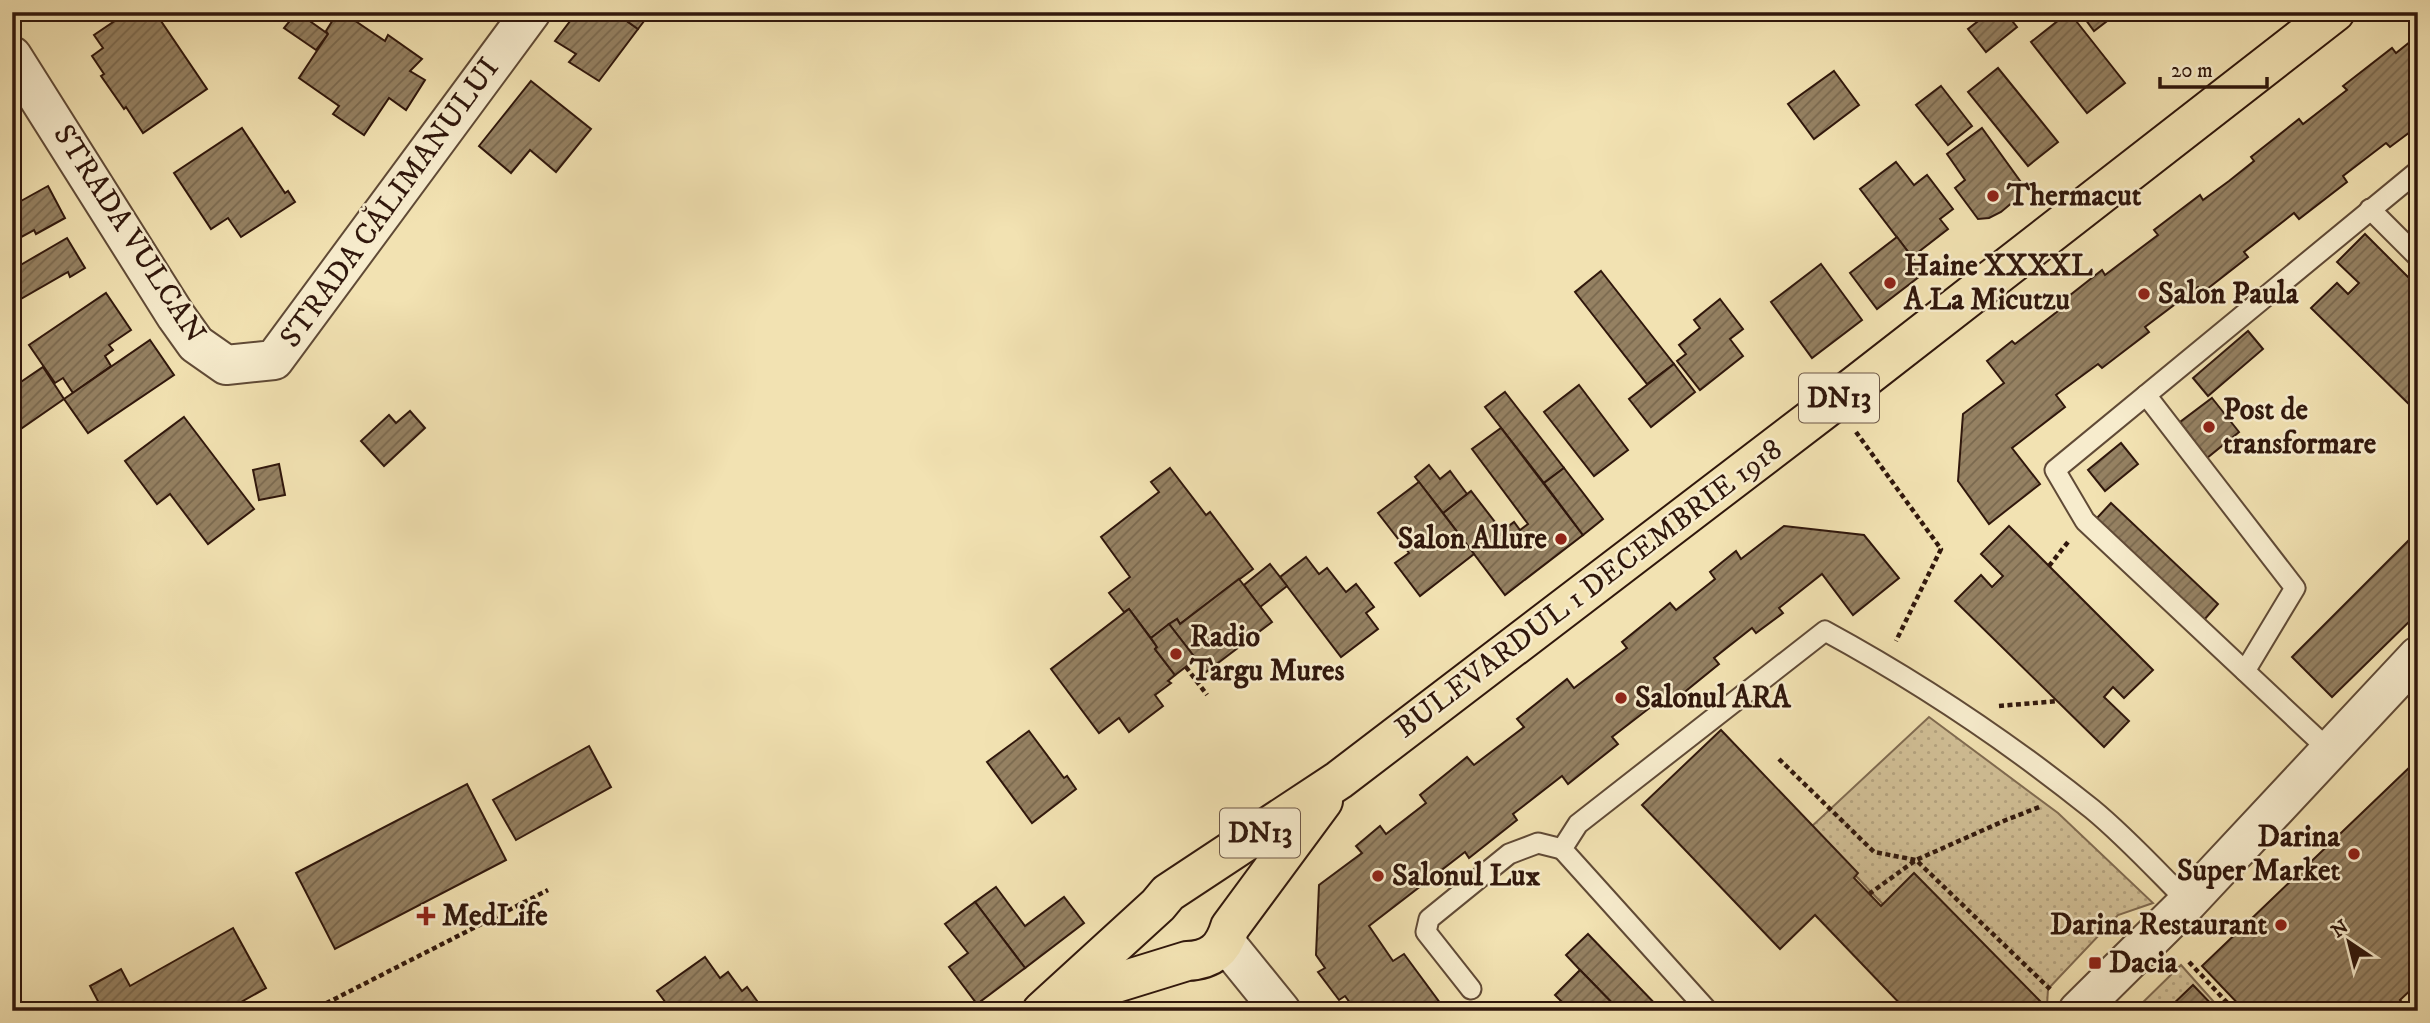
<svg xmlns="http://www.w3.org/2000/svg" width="2430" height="1023" viewBox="0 0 2430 1023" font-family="'IM FELL DW Pica',serif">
  <defs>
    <pattern id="grass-dots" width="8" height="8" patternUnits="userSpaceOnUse" patternTransform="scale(1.75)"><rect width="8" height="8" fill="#d1bf96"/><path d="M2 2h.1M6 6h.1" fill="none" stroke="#b4a380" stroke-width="1.8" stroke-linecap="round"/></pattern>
    <pattern id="building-hatch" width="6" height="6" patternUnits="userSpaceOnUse" patternTransform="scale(1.75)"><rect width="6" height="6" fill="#958162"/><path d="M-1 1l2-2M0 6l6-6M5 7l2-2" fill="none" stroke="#7a694f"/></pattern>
  </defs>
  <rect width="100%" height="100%" fill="#f2e2b2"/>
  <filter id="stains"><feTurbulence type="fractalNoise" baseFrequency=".00286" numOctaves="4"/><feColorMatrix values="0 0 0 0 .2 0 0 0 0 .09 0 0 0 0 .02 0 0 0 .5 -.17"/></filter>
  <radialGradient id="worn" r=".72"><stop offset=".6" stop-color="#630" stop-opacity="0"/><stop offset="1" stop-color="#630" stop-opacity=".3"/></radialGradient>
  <g fill="url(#grass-dots)" stroke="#806b51" stroke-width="2">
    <polygon points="1929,717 2058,813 2153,903 2118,915 2048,989 2047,1006 2042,1011 1985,1011 1810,828"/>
    <polygon points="2181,965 2222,1011 2134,1011"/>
  </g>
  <g fill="url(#building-hatch)" stroke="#30170c" stroke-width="2">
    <polygon points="117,12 174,12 161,21 207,89 143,133 126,107 124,109 101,76 104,74 92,56 103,48 94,35 119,18"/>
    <polygon points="297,12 328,34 316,50 284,28"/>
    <polygon points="338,12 342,12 385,41 388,35 422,59 410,71 425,80 406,110 389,98 364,135 333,114 339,106 299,78 328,34 326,31"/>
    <polygon points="577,12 614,12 638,29 599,81 569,62 576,54 555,41"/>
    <polygon points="614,12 651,12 638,29"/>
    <polygon points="1990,12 2005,12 2017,27 1986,52 1968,29"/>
    <polygon points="2069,12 2125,83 2087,113 2031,42"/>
    <polygon points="2080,12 2119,12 2094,31"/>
    <polygon points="2411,41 2418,42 2418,126 2390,147 2386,143 2343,176 2347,182 2299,219 2294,213 2244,252 2248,257 2202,293 2198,287 2145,327 2149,332 2102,368 2098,364 2056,395 2065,407 2012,448 2040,484 1989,524 1958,481 1963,414 2004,383 1987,361 2012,341 2015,344 2058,311 2055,307 2102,270 2105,275 2158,235 2154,230 2200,195 2203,200 2229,181 2254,161 2251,157 2299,119 2303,124 2347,90 2343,86 2392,48 2396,53"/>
    <polygon points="1998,68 2058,142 2028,166 1968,92"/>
    <polygon points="1834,71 1859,105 1814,139 1788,104"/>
    <polygon points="531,81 591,129 556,172 530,150 511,173 479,146"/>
    <polygon points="1941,86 1972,126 1948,145 1916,105"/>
    <polygon points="242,128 285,193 288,191 295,202 241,237 228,218 211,229 174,173"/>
    <polygon points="1982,128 2023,185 2020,196 2001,212 1989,218 1978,219 1955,188 1965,180 1947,154"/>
    <polygon points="1896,162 1914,185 1927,175 1953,209 1940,219 1948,229 1912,257 1860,189"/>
    <polygon points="48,186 65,218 36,234 34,230 12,242 12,206"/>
    <polygon points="2365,234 2418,287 2418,413 2311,308 2337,283 2348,294 2359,283 2337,262"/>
    <polygon points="1897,237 1924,273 1877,309 1850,273"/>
    <polygon points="67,238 85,268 70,277 68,272 12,304 12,270"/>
    <polygon points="1821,264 1862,320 1812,358 1771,302"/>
    <polygon points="1601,271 1674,364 1647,384 1575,292"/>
    <polygon points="106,293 131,330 109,345 113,350 105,356 111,366 73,393 63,378 55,383 29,345"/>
    <polygon points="1720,299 1743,329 1730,339 1743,356 1700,390 1677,361 1686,354 1679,345 1700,328 1694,320"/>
    <polygon points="2248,331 2263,349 2208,396 2193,378"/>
    <polygon points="150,340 174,375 88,433 64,399"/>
    <polygon points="1674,364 1695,392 1651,427 1629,399"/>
    <polygon points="43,367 64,399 12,435 12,388"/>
    <polygon points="1579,385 1628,450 1594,476 1544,412"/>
    <polygon points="1505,392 1564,468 1544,483 1485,407"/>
    <polygon points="2212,398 2239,432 2207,458 2180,422"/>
    <polygon points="410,411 425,428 384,466 361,441 389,415 396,423"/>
    <polygon points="184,417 254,509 208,544 170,494 157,504 125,461"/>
    <polygon points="1501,428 1583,535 1505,595 1443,513 1471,491 1502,531 1514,522 1520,530 1528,524 1472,449"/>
    <polygon points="2121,443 2138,464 2105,491 2088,470"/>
    <polygon points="279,464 285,495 259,500 253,470"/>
    <polygon points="1429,465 1440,479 1450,471 1467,494 1443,513 1415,477"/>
    <polygon points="1170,468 1206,515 1210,512 1253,569 1180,624 1177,619 1151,638 1129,609 1124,612 1109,593 1130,577 1101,537 1159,492 1151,482"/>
    <polygon points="1564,468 1603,519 1583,535 1544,483"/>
    <polygon points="1419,482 1474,554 1420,596 1395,563 1409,553 1378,513"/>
    <polygon points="2111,503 2218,604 2204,620 2096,519"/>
    <polygon points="1784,526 1864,535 1899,578 1853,615 1822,574 1779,608 1783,613 1756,633 1752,628 1714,658 1719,664 1671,703 1665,696 1612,737 1618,744 1568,784 1562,776 1513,814 1517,820 1469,858 1465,852 1369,926 1393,961 1404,954 1446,1011 1356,1011 1345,996 1339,1000 1318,972 1325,968 1316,955 1319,885 1362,853 1356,846 1380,826 1386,834 1426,803 1420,795 1467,757 1474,765 1524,727 1517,719 1567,679 1574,688 1627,648 1622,642 1670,603 1676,610 1715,579 1710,572 1736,551 1741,559"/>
    <polygon points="2009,526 2153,670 2124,698 2113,687 2104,697 2129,721 2104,747 1955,601 1981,575 1992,587 2003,576 1981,554"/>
    <polygon points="2418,531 2418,613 2332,697 2292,657"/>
    <polygon points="1306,557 1319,574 1327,568 1346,592 1356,584 1374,607 1366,613 1378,629 1341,657 1280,577"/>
    <polygon points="1270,564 1287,586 1260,607 1244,585"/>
    <polygon points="1239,579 1272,622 1206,672 1169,624 1177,619 1180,624"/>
    <polygon points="1129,609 1157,647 1155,649 1175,675 1168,681 1171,683 1155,695 1163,706 1129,732 1119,718 1099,733 1051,669"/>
    <polygon points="1169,624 1196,659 1175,675 1155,649 1157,647 1151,638"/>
    <polygon points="1721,730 1858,873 1854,878 1881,906 1914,873 2042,1003 2034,1011 1907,1011 1815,915 1780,949 1642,805"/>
    <polygon points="1029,731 1064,778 1067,776 1076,789 1032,823 987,762"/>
    <polygon points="589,746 611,787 516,840 493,800"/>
    <polygon points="2412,765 2418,771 2418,983 2400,1000 2410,1011 2245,1011 2202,966"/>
    <polygon points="467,784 506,860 335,949 296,873"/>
    <polygon points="996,887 1025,926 1064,897 1084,923 1025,968 975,902"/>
    <polygon points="975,902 1025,968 977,1004 949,967 968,953 945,924"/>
    <polygon points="233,928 266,988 225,1011 85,1011 99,1003 90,986 121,969 130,986"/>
    <polygon points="1588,934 1662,1011 1620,1011 1580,970 1566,955"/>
    <polygon points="705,957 720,978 728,972 742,991 747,987 762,1008 759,1011 672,1011 657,991"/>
    <polygon points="1580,970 1620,1011 1571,1011 1555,995"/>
    <polygon points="2193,985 2218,1011 2166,1011"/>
  </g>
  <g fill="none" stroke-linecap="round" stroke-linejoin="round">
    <g stroke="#604a36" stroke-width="23">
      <g id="service">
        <polyline points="2370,209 2418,257"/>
        <polyline points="2146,395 2295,588 2245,671"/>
        <polyline points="2330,751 2085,521 2055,470 2418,171"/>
        <polyline points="1471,989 1426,932 1429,919 1509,854 1538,843 1562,849"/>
        <path d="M 1708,1011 L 1562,849 L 1578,824 L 1825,631 C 1917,681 2011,744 2092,809 C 2126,837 2157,871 2188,902"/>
      </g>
    </g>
    <g stroke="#604a36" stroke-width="42">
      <g id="minor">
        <polyline points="12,56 176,316 196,344 226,365 274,360 531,12"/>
        <polyline points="2078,1011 2188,902 2418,656"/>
      </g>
    </g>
    <g stroke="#604a36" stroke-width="42">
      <polyline id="tertiary" points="1225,942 1281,1011"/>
    </g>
    <g stroke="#30170c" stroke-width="42">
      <g id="primary">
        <path d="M 1064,999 L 1187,961 C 1211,960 1223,950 1230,927 L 1323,801"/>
        <polyline points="1042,1011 1158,905 1168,893 1339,780 1834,402 2335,12"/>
      </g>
    </g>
    <g stroke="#30170c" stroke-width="4.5" stroke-dasharray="5 3.5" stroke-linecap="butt">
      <polyline points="1856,432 1941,549 1896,641"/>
      <polyline points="2049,566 2068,542"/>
      <polyline points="1186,667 1207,695"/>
      <polyline points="1999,706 2058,701"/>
      <polyline points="1779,759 1874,852 1916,860 2051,990"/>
      <polyline points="1869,894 1916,860 2006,820 2042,806"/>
      <polyline points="2189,962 2235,1011"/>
      <polyline points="311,1011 548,890"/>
    </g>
    <use href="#service" stroke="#f7eccd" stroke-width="19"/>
    <use href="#minor" stroke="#f7eccd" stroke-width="38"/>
    <use href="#tertiary" stroke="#f7eccd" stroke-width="38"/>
    <use href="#primary" stroke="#f2e2b2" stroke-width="38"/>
  </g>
  <g fill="#8f2418" stroke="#f7eccd" stroke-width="2.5">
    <circle cx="1993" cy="196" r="7"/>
    <circle cx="1890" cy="283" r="7"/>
    <circle cx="2144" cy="294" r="7"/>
    <circle cx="2209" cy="427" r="7"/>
    <circle cx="1561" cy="539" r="7"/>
    <circle cx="1176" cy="654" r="7"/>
    <circle cx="1621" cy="698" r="7"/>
    <circle cx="2354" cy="854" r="7"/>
    <circle cx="1378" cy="876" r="7"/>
    <path d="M422.5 905.5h7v7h7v7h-7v7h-7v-7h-7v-7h7z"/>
    <circle cx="2281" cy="925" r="7"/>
    <rect x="2088" y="956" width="14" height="14" rx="3.5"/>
  </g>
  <g text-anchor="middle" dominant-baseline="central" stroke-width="5" stroke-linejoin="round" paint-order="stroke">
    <g fill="#f7eccd" stroke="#6c5746" stroke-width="2">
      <rect x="1799" y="373.5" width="80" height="49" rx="5"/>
      <rect x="1220" y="808.5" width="80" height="49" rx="5"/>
    </g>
    <g font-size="28" font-weight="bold" fill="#30170c">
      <text x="1839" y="398">DN13</text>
      <text x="1260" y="833">DN13</text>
    </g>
    <g font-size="30" font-weight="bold" fill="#30170c" stroke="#f7eccd" text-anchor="start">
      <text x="2007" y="196">Thermacut</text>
      <text x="1904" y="266">Haine XXXXL<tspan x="1904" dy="34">A La Micutzu</tspan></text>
      <text x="2158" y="294">Salon Paula</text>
      <text x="2223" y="410">Post de<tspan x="2223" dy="34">transformare</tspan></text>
      <text x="1547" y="539" text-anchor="end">Salon Allure</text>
      <text x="1190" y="637">Radio<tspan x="1190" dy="34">Targu Mures</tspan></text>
      <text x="1635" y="698">Salonul ARA</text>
      <text x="2340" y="837" text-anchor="end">Darina<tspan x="2340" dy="34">Super Market</tspan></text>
      <text x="1392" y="876">Salonul Lux</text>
      <text x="442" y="916">MedLife</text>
      <text x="2267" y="925" text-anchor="end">Darina Restaurant</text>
      <text x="2109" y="963">Dacia</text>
    </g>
    <g font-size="30" fill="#30170c" stroke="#f7eccd">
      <text transform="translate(390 203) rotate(-54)">STRADA CĂLIMANULUI</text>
      <text transform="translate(129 234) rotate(57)">STRADA VULCAN</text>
      <text transform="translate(1589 589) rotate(-37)">BULEVARDUL 1 DECEMBRIE 1918</text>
    </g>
  </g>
  <rect width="2430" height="1023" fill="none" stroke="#f2e2b2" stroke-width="42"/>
  <rect x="14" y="14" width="2402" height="995" fill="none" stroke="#30170c" stroke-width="3.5"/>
  <rect x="21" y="21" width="2388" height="981" fill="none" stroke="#30170c" stroke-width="2"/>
  <g transform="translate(2349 942) rotate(325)" stroke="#f7eccd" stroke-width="5" paint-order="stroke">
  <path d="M0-5L12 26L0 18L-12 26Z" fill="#30170c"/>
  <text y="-10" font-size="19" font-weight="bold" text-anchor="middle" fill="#30170c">N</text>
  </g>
  <path d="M2160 77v10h107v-10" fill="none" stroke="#30170c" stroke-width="3.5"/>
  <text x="2171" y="77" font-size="21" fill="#30170c" stroke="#f7eccd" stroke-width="5" paint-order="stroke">20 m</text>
  <rect width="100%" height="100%" filter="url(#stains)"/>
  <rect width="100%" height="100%" fill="url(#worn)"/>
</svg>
